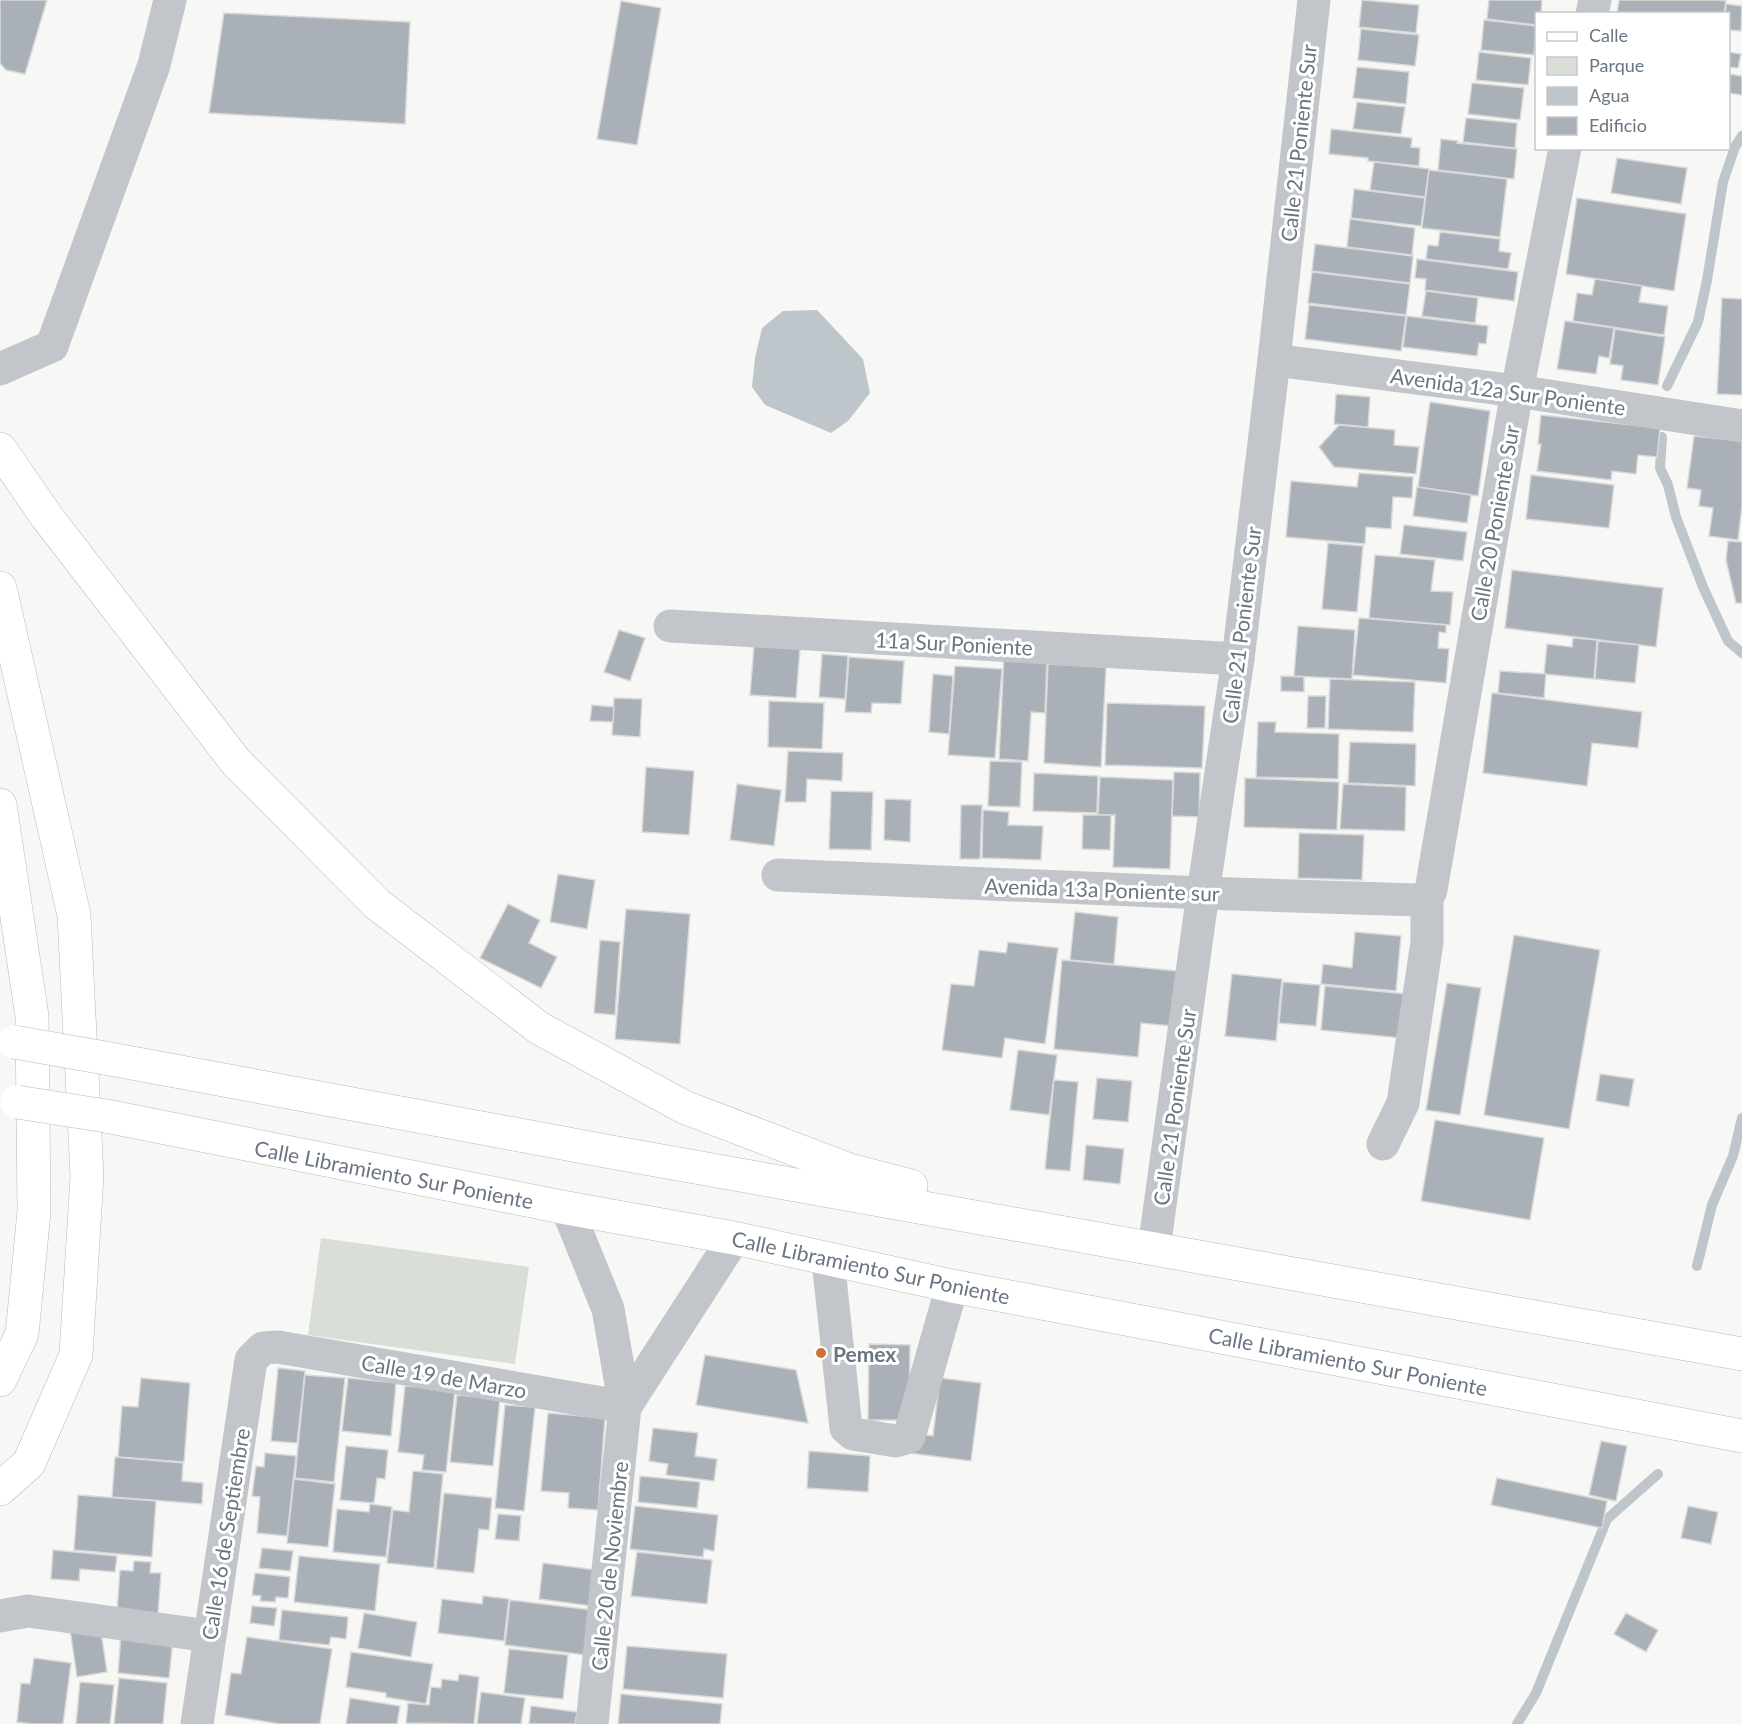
<svg xmlns="http://www.w3.org/2000/svg" width="1742" height="1724" viewBox="0 0 1742 1724" font-family="Lato,sans-serif">
  <rect width="100%" height="100%" fill="#f7f8f6"/>
  <polygon fill="#d9ded7" points="321,1238 529,1267 515,1364 308,1335"/>
  <polygon fill="#bec5cb" points="817,310 863,359 870,393 848,421 831,433 765,405 752,387 755,358 762,328 783,311"/>
  <g fill="none" stroke-linecap="round" stroke-linejoin="round">
    <g stroke="#bec5cb" stroke-width="10">
      <polyline points="1667,386 1698,322 1707,280 1723,182 1735,147 1742,136"/>
      <polyline points="1662,437 1660,468 1668,485 1676,517 1703,587 1728,641 1742,653"/>
      <polyline points="1697,1266 1712,1205 1733,1156 1742,1118"/>
      <polyline points="1517,1724 1536,1693 1607,1519 1658,1474"/>
    </g>
  </g>
  <g fill="#aab0b7" stroke="#d9d9d8" stroke-width="1.5">
    <polygon points="0,0 47,0 25,74 6,70 0,63"/>
    <polygon points="1362,0 1419,5 1416,33 1359,27"/>
    <polygon points="1489,0 1542,0 1541,14 1536,14 1536,25 1487,19"/>
    <polygon points="1619,0 1718,0 1726,1 1724,14 1617,14"/>
    <polygon points="621,1 661,8 637,145 597,139"/>
    <polygon points="1726,4 1742,6 1741,31 1728,30 1728,14 1725,14"/>
    <polygon points="224,13 410,22 405,124 209,113"/>
    <polygon points="1484,20 1536,26 1534,55 1481,50"/>
    <polygon points="1361,29 1419,35 1415,66 1358,60"/>
    <polygon points="1479,52 1531,58 1528,85 1476,80"/>
    <polygon points="1728,52 1741,54 1738,68 1728,67"/>
    <polygon points="1357,67 1409,72 1406,104 1353,98"/>
    <polygon points="1729,74 1742,76 1742,95 1728,93"/>
    <polygon points="1472,83 1524,88 1520,120 1468,114"/>
    <polygon points="1357,102 1405,107 1401,134 1353,129"/>
    <polygon points="1466,118 1517,123 1515,148 1463,142"/>
    <polygon points="1331,129 1412,138 1411,147 1420,148 1419,166 1368,161 1368,158 1329,154"/>
    <polygon points="1441,139 1458,141 1457,143 1517,149 1514,179 1438,170"/>
    <polygon points="1617,158 1687,168 1681,204 1611,193"/>
    <polygon points="1374,162 1429,169 1425,197 1370,190"/>
    <polygon points="1429,170 1507,179 1500,237 1422,228"/>
    <polygon points="1354,189 1425,198 1421,226 1351,218"/>
    <polygon points="1577,198 1686,214 1674,291 1566,274"/>
    <polygon points="1350,219 1415,228 1412,255 1347,247"/>
    <polygon points="1440,232 1500,239 1499,251 1511,253 1508,269 1426,259 1428,245 1438,246"/>
    <polygon points="1315,244 1413,256 1410,283 1312,271"/>
    <polygon points="1417,259 1518,272 1514,301 1425,290 1426,279 1415,278"/>
    <polygon points="1312,272 1410,284 1406,315 1308,303"/>
    <polygon points="1595,279 1642,286 1639,302 1668,306 1664,335 1573,321 1577,293 1592,295"/>
    <polygon points="1426,291 1478,298 1475,323 1422,316"/>
    <polygon points="1722,298 1742,299 1742,395 1717,394"/>
    <polygon points="1309,305 1406,316 1401,351 1305,339"/>
    <polygon points="1407,316 1488,326 1486,344 1479,343 1477,356 1403,347"/>
    <polygon points="1565,321 1614,328 1609,358 1599,356 1596,374 1557,369"/>
    <polygon points="1615,329 1665,337 1658,385 1621,380 1623,366 1610,364"/>
    <polygon points="1336,394 1370,397 1368,427 1334,424"/>
    <polygon points="1430,402 1490,411 1478,496 1418,487"/>
    <polygon points="1541,415 1660,428 1657,457 1638,455 1636,474 1612,471 1611,480 1537,471 1541,444 1538,444"/>
    <polygon points="1339,425 1395,430 1394,445 1419,447 1416,474 1334,467 1319,447"/>
    <polygon points="1694,436 1742,441 1742,506 1738,540 1709,536 1713,508 1699,506 1701,490 1687,488"/>
    <polygon points="1359,473 1413,477 1412,498 1393,497 1391,529 1366,527 1365,544 1286,537 1291,481 1357,487"/>
    <polygon points="1531,475 1614,485 1609,528 1526,519"/>
    <polygon points="1417,487 1471,495 1467,523 1413,516"/>
    <polygon points="1404,525 1467,532 1463,561 1400,554"/>
    <polygon points="1728,541 1742,542 1742,603 1736,603 1726,560"/>
    <polygon points="1328,543 1363,546 1357,612 1322,609"/>
    <polygon points="1375,555 1435,560 1431,591 1453,592 1450,625 1369,618"/>
    <polygon points="1512,570 1663,588 1656,647 1505,628"/>
    <polygon points="1359,618 1446,625 1446,633 1439,632 1438,648 1449,649 1446,683 1353,675"/>
    <polygon points="1298,626 1355,630 1352,679 1294,676"/>
    <polygon points="619,630 645,638 630,681 604,672"/>
    <polygon points="1573,638 1597,640 1594,679 1544,674 1547,644 1572,647"/>
    <polygon points="1598,641 1639,645 1635,683 1595,679"/>
    <polygon points="754,646 800,649 796,698 750,695"/>
    <polygon points="822,654 848,656 845,699 819,697"/>
    <polygon points="1004,655 1047,657 1045,713 1031,712 1028,761 999,759"/>
    <polygon points="849,657 904,661 901,704 872,703 871,713 845,712"/>
    <polygon points="1048,664 1106,667 1101,767 1044,763"/>
    <polygon points="955,666 1002,669 995,758 948,755"/>
    <polygon points="1500,671 1546,674 1544,698 1498,693"/>
    <polygon points="933,674 953,676 949,734 929,732"/>
    <polygon points="1281,676 1304,677 1304,692 1281,691"/>
    <polygon points="1330,679 1415,682 1413,732 1328,729"/>
    <polygon points="1492,693 1642,712 1638,748 1592,743 1587,786 1483,773"/>
    <polygon points="1308,696 1326,696 1325,728 1307,728"/>
    <polygon points="614,698 642,699 640,737 612,735"/>
    <polygon points="769,701 824,703 822,749 768,747"/>
    <polygon points="1107,703 1205,706 1202,768 1105,765"/>
    <polygon points="592,705 614,707 613,722 590,721"/>
    <polygon points="1258,722 1276,722 1275,732 1339,734 1338,779 1256,777"/>
    <polygon points="1350,742 1416,744 1415,786 1348,783"/>
    <polygon points="788,751 843,753 842,781 807,779 806,802 785,802"/>
    <polygon points="990,761 1022,762 1020,807 988,806"/>
    <polygon points="646,767 694,771 689,835 642,832"/>
    <polygon points="1174,772 1200,773 1199,817 1172,816"/>
    <polygon points="1034,773 1098,776 1097,813 1033,811"/>
    <polygon points="1100,777 1173,780 1170,869 1113,867 1115,815 1098,815"/>
    <polygon points="1245,778 1339,782 1337,830 1244,827"/>
    <polygon points="737,784 781,790 774,846 730,840"/>
    <polygon points="1343,784 1406,787 1405,831 1340,829"/>
    <polygon points="831,791 873,792 871,850 829,849"/>
    <polygon points="885,799 911,800 910,842 884,840"/>
    <polygon points="961,805 982,805 980,859 960,859"/>
    <polygon points="983,810 1009,812 1008,825 1043,826 1041,860 982,858"/>
    <polygon points="1083,815 1111,815 1110,850 1082,849"/>
    <polygon points="1299,833 1364,835 1362,880 1298,878"/>
    <polygon points="558,874 595,880 587,929 550,922"/>
    <polygon points="508,904 540,920 529,943 557,957 541,988 480,958"/>
    <polygon points="626,909 690,914 680,1044 615,1039"/>
    <polygon points="1075,912 1118,917 1114,964 1070,960"/>
    <polygon points="1355,932 1401,936 1396,991 1321,984 1323,964 1352,968"/>
    <polygon points="1514,935 1600,950 1569,1129 1484,1115"/>
    <polygon points="600,940 620,942 615,1015 594,1013"/>
    <polygon points="1008,942 1058,948 1045,1044 1005,1038 1002,1058 942,1050 951,984 974,986 979,950 1006,953"/>
    <polygon points="1062,960 1177,971 1171,1026 1141,1023 1138,1057 1054,1049"/>
    <polygon points="1232,974 1282,979 1276,1041 1225,1036"/>
    <polygon points="1283,982 1320,985 1316,1026 1279,1023"/>
    <polygon points="1447,983 1481,988 1460,1115 1426,1110"/>
    <polygon points="1325,986 1406,994 1401,1038 1321,1030"/>
    <polygon points="1018,1050 1057,1055 1049,1115 1010,1110"/>
    <polygon points="1600,1074 1634,1079 1629,1107 1596,1101"/>
    <polygon points="1097,1078 1132,1081 1128,1122 1093,1119"/>
    <polygon points="1054,1080 1078,1082 1070,1171 1045,1169"/>
    <polygon points="1435,1120 1544,1138 1530,1220 1421,1201"/>
    <polygon points="1086,1145 1124,1149 1120,1184 1083,1180"/>
    <polygon points="869,1344 910,1345 909,1420 868,1420"/>
    <polygon points="705,1355 796,1370 808,1423 696,1405"/>
    <polygon points="278,1368 305,1371 297,1443 271,1441"/>
    <polygon points="305,1375 345,1378 334,1482 295,1478"/>
    <polygon points="141,1378 190,1383 184,1462 118,1457 122,1406 138,1407"/>
    <polygon points="348,1378 396,1383 391,1436 342,1431"/>
    <polygon points="940,1378 981,1383 971,1461 909,1453 912,1433 933,1436"/>
    <polygon points="405,1386 455,1390 446,1472 422,1470 424,1455 398,1452"/>
    <polygon points="457,1395 500,1399 493,1466 450,1462"/>
    <polygon points="505,1405 535,1407 524,1511 495,1508"/>
    <polygon points="548,1413 605,1418 598,1510 568,1508 569,1493 541,1491"/>
    <polygon points="653,1428 698,1433 695,1456 717,1459 714,1481 666,1475 668,1464 649,1461"/>
    <polygon points="1601,1441 1627,1446 1616,1501 1589,1495"/>
    <polygon points="346,1446 388,1450 385,1479 377,1478 374,1503 340,1500"/>
    <polygon points="809,1451 870,1456 868,1492 807,1488"/>
    <polygon points="265,1453 296,1456 287,1536 257,1533 260,1497 252,1496 256,1466 264,1467"/>
    <polygon points="115,1457 183,1463 182,1481 203,1483 202,1504 112,1497"/>
    <polygon points="413,1471 443,1474 434,1568 387,1563 393,1510 409,1512"/>
    <polygon points="640,1476 700,1482 697,1508 638,1502"/>
    <polygon points="1497,1478 1607,1501 1602,1528 1491,1505"/>
    <polygon points="294,1479 335,1484 328,1547 287,1543"/>
    <polygon points="444,1493 492,1498 489,1530 479,1529 474,1573 436,1569"/>
    <polygon points="78,1495 156,1501 152,1557 74,1550"/>
    <polygon points="370,1504 392,1507 386,1557 333,1552 337,1509 369,1512"/>
    <polygon points="635,1506 718,1515 714,1551 704,1549 703,1557 630,1549"/>
    <polygon points="1688,1506 1718,1512 1711,1544 1681,1538"/>
    <polygon points="498,1514 521,1516 519,1541 495,1539"/>
    <polygon points="262,1548 293,1551 290,1571 259,1568"/>
    <polygon points="53,1550 117,1556 115,1572 80,1569 79,1581 51,1579"/>
    <polygon points="637,1552 712,1560 707,1604 631,1596"/>
    <polygon points="299,1556 380,1564 375,1611 294,1602"/>
    <polygon points="134,1561 151,1562 150,1573 161,1573 158,1614 117,1611 120,1570 133,1571"/>
    <polygon points="543,1563 596,1570 592,1606 539,1599"/>
    <polygon points="255,1573 290,1577 288,1598 276,1597 275,1602 260,1601 261,1596 252,1595"/>
    <polygon points="483,1596 509,1599 504,1641 438,1633 442,1599 482,1604"/>
    <polygon points="510,1600 592,1610 586,1655 505,1645"/>
    <polygon points="252,1606 277,1608 274,1626 250,1623"/>
    <polygon points="282,1610 348,1617 346,1639 331,1637 329,1645 279,1640"/>
    <polygon points="364,1613 417,1622 411,1657 358,1648"/>
    <polygon points="1626,1613 1658,1630 1646,1652 1614,1634"/>
    <polygon points="100,1625 107,1672 77,1677 70,1629"/>
    <polygon points="121,1634 173,1639 169,1678 118,1673"/>
    <polygon points="247,1637 332,1649 320,1724 280,1724 225,1715 231,1673 241,1674"/>
    <polygon points="627,1646 727,1654 723,1698 623,1689"/>
    <polygon points="509,1649 568,1655 563,1699 504,1693"/>
    <polygon points="351,1652 433,1664 426,1704 386,1697 386,1693 346,1687"/>
    <polygon points="34,1658 71,1663 63,1724 31,1724 17,1722 21,1683 30,1684"/>
    <polygon points="459,1674 479,1677 474,1724 406,1723 408,1703 429,1705 431,1687 441,1688 442,1679 458,1681"/>
    <polygon points="119,1678 167,1683 163,1724 114,1724"/>
    <polygon points="80,1682 114,1685 110,1724 76,1724"/>
    <polygon points="481,1692 525,1698 521,1724 477,1724"/>
    <polygon points="621,1694 722,1704 720,1724 618,1724"/>
    <polygon points="350,1698 400,1706 397,1724 346,1724"/>
    <polygon points="531,1706 577,1712 575,1724 529,1724"/>
  </g>
  <g fill="none" stroke-linecap="round" stroke-linejoin="round">
    <g stroke="#b6b9bd" stroke-width="34">
      <g id="major">
        <polyline points="0,449 47,517 236,762 377,904 539,1028 684,1107 849,1170 911,1186"/>
        <polyline points="0,588 74,915 87,1176 76,1355 29,1463 0,1489"/>
        <polyline points="0,805 32,1016 34,1212 22,1334 0,1380"/>
        <polyline points="105,1058 611,1152 1742,1354"/>
        <polyline points="106,1116 567,1208 734,1238 952,1286 1742,1436"/>
      </g>
    </g>
    <g stroke="#c2c5c9" stroke-width="33">
      <polyline points="1592,14 1595,0"/>
      <polyline points="1274,360 1517,391 1742,426"/>
      <polyline points="0,369 52,346 154,65 170,0"/>
      <polyline points="670,626 1238,659"/>
      <polyline points="778,875 1203,893 1417,900 1427,898"/>
      <polyline points="1383,1144 1403,1103 1427,942 1427,898 1431,890 1517,391 1565,148"/>
      <polyline points="567,1208 608,1309 625,1407 592,1724"/>
      <polyline points="1154,1249 1203,893 1238,659 1274,360 1314,0"/>
      <polyline points="828,1260 846,1428 853,1434 896,1441 909,1437 952,1286"/>
      <polyline points="625,1407 734,1238"/>
      <polyline points="0,1616 28,1611 209,1636"/>
      <polyline points="197,1724 251,1360 263,1348 278,1347 625,1407"/>
    </g>
    <use href="#major" stroke="#fff" stroke-width="33"/>
    <g stroke="#b6b9bd" stroke-width="34" stroke-linecap="butt">
      <g id="major-bridge">
        <polyline points="14,1042 105,1058"/>
        <polyline points="17,1102 106,1116"/>
      </g>
    </g>
    <use href="#major-bridge" stroke="#fff" stroke-width="33"/>
  </g>
  <circle fill="#cf713e" stroke="#fff" stroke-width="2" cx="821" cy="1353" r="6"/>
  <g text-anchor="middle" dominant-baseline="central" stroke-width="6" stroke-linejoin="round" paint-order="stroke">
    <g font-size="21" fill="#6a7583" stroke="#fff">
      <text transform="translate(1298 143) rotate(-84)">Calle 21 Poniente Sur</text>
      <text transform="translate(1508 391) rotate(8)">Avenida 12a Sur Poniente</text>
      <text transform="translate(1494 523) rotate(-80)">Calle 20 Poniente Sur</text>
      <text transform="translate(1241 625) rotate(-83)">Calle 21 Poniente Sur</text>
      <text transform="translate(954 643) rotate(3)">11a Sur Poniente</text>
      <text transform="translate(1102 889) rotate(2)">Avenida 13a Poniente sur</text>
      <text transform="translate(1174 1107) rotate(-82)">Calle 21 Poniente Sur</text>
      <text transform="translate(394 1174) rotate(11)">Calle Libramiento Sur Poniente</text>
      <text transform="translate(871 1267) rotate(12)">Calle Libramiento Sur Poniente</text>
      <text transform="translate(1348 1361) rotate(11)">Calle Libramiento Sur Poniente</text>
      <text transform="translate(444 1376) rotate(10)">Calle 19 de Marzo</text>
      <text transform="translate(225 1534) rotate(-81)">Calle 16 de Septiembre</text>
      <text transform="translate(609 1566) rotate(-84)">Calle 20 de Noviembre</text>
    </g>
    <g font-size="21" font-weight="bold" fill="#6a7583" stroke="#fff" text-anchor="start">
      <text x="833" y="1353">Pemex</text>
    </g>
  </g>
  <rect x="1535" y="12" width="195" height="138" fill="#ffffff" stroke="#c3c8cd" stroke-width="1.5"/>
  <rect x="1547" y="32" width="30" height="9" fill="#ffffff" stroke="#c3c8cd" stroke-width="1.5"/>
  <text x="1589" y="42" font-size="18" fill="#6a7583">Calle</text>
  <rect x="1547" y="57" width="30" height="18" fill="#d9ded7" stroke="#c3c8cd" stroke-width="1.5"/>
  <text x="1589" y="72" font-size="18" fill="#6a7583">Parque</text>
  <rect x="1547" y="87" width="30" height="18" fill="#bec5cb" stroke="#c3c8cd" stroke-width="1.5"/>
  <text x="1589" y="102" font-size="18" fill="#6a7583">Agua</text>
  <rect x="1547" y="117" width="30" height="18" fill="#aab0b7" stroke="#c3c8cd" stroke-width="1.5"/>
  <text x="1589" y="132" font-size="18" fill="#6a7583">Edificio</text>
</svg>
